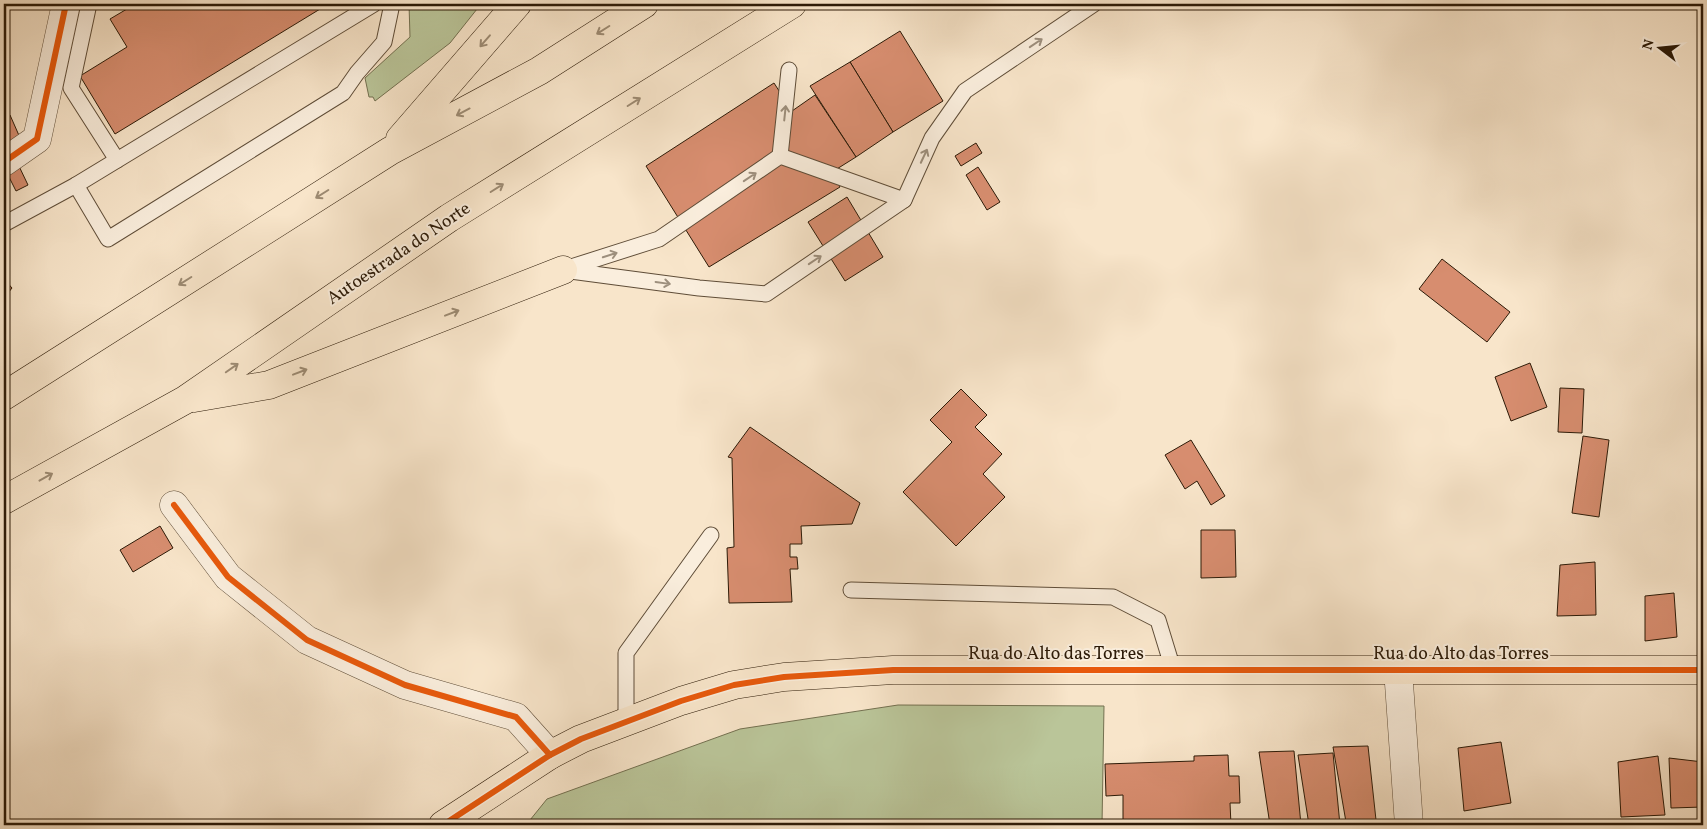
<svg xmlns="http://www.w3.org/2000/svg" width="1707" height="829" viewBox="0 0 1707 829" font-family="Vollkorn,serif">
  <rect width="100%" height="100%" fill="#f8e5ca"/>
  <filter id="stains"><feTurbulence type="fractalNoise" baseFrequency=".004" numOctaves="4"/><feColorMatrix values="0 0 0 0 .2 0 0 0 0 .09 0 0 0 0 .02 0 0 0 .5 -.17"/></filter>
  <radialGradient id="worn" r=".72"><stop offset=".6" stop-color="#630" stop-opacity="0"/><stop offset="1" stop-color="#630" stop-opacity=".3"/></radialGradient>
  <g fill="#bac599" stroke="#737050">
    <polygon points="409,4 481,4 450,43 375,101 373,97 369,97 365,78 410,37"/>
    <polygon points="898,705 1104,706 1102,825 526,825 547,799 740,729"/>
  </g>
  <g fill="#d78d6f" stroke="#2c1a07">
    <polygon points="130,4 323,4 325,6 115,134 80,76 127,47 110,19 132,6"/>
    <polygon points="900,31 943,101 893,132 850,62"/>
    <polygon points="850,62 893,132 856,157 810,86"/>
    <polygon points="774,83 792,111 815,95 856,157 832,172 840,187 709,267 646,166"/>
    <polygon points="10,115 21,140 4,148 4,117"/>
    <polygon points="976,143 982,153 961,166 955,156"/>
    <polygon points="17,162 28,185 16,191 5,169"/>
    <polygon points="978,167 1000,202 987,210 966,175"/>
    <polygon points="847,197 883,257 845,281 808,222"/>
    <polygon points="1442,259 1510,312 1487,342 1419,289"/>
    <polygon points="4,279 12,288 4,298"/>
    <polygon points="1530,363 1547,407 1511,421 1495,377"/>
    <polygon points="1560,388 1584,389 1582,433 1558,432"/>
    <polygon points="961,389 987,415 975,427 1002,454 983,474 1005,497 956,546 903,492 952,442 930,420"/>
    <polygon points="750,427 860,503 852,524 801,526 802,544 790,544 790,557 797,557 798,569 790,569 792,602 729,603 727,548 734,547 732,458 728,457"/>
    <polygon points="1583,436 1609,440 1599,517 1572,513"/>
    <polygon points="1191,440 1225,496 1211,505 1197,481 1185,489 1165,455"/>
    <polygon points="160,526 173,548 133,572 120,550"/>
    <polygon points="1201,530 1235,530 1236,577 1201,578"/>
    <polygon points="1595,562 1596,615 1557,616 1560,565"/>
    <polygon points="1674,593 1677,637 1645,641 1645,596"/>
    <polygon points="1501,742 1511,803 1464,811 1458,748"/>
    <polygon points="1368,746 1376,820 1346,822 1333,747"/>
    <polygon points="1294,751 1301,825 1270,825 1259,752"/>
    <polygon points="1333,753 1340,825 1309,825 1298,755"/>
    <polygon points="1228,755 1229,776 1239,776 1240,803 1230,803 1231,825 1123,825 1123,795 1106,796 1105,764 1194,761 1194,756"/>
    <polygon points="1658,756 1665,815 1621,817 1618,762"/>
    <polygon points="1669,758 1703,762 1703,807 1671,808"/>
  </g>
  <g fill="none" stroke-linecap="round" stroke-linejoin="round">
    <g stroke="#5f4d38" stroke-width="17">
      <g id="lane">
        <polyline points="89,4 71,88 117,160"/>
        <polyline points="780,156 789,70"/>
        <polyline points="76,185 108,239 343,93 357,73 384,42 392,4"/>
        <polyline points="4,224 76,185 374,4"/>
        <polyline points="568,268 659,239 780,156 904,200"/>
        <polyline points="563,270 699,288 766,294 904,200 932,138 965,91 1094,4"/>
        <polyline points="851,590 1113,597 1158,620 1173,669"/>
        <polyline points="626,721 626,653 711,535"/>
      </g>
    </g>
    <g stroke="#5f4d38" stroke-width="29">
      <g id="street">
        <polyline points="4,162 37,139 66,4"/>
        <polyline points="174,505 228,577 307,640 405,685 516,717 550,755"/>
        <polyline points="1398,669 1409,825"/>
      </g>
    </g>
    <g stroke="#2c1a07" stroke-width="29">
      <polyline id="primary" points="443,825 550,755 581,739 681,701 734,685 784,677 893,670 1703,670"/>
    </g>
    <g stroke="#2c1a07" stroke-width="29">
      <g id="highway">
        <polyline points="400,139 517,4"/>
        <polyline points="4,396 390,151 539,71 644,4"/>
        <polyline points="194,398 269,385 563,270"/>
        <polyline points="4,500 185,400 449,218 792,4"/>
      </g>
    </g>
    <use href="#lane" stroke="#faeedd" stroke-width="15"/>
    <use href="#street" stroke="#faeedd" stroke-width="28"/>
    <use href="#primary" stroke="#f8e5ca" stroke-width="28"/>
    <use href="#highway" stroke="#f8e5ca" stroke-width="28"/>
    <g stroke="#faeedd" stroke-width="9">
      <g id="cycleway">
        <polyline points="4,162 37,139 66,4"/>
        <polyline points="174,505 228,577 307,640 405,685 516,717 550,755"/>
        <polyline points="443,825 550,755 581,739 681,701 734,685 784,677 893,670 1703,670"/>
      </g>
    </g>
    <use href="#cycleway" stroke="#e8590c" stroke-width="6"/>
  </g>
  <defs><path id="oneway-shaft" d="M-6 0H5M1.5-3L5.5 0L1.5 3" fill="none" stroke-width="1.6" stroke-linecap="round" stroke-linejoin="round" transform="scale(1.25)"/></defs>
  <g stroke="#9c8a72">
    <use href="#oneway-shaft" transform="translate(603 30) rotate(148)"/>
    <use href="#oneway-shaft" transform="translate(485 41) rotate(131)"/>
    <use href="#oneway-shaft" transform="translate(634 102) rotate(-32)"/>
    <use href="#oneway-shaft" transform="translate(463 112) rotate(152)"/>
    <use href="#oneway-shaft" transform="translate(497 188) rotate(-32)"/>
    <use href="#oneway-shaft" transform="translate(322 194) rotate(148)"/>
    <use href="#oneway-shaft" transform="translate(185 281) rotate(148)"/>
    <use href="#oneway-shaft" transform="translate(452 313) rotate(-21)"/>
    <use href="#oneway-shaft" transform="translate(232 368) rotate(-35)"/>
    <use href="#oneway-shaft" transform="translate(300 372) rotate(-21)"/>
    <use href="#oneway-shaft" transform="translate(46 477) rotate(-29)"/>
  </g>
  <g stroke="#9d8f7d">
    <use href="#oneway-shaft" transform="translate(1036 43) rotate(-34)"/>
    <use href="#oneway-shaft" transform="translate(785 113) rotate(-84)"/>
    <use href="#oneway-shaft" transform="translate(924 156) rotate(-65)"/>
    <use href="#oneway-shaft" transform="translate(750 177) rotate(-34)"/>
    <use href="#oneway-shaft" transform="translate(610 255) rotate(-18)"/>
    <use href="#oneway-shaft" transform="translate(815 260) rotate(-34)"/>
    <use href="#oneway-shaft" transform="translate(663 283) rotate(8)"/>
  </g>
  <g text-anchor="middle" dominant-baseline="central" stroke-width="4" stroke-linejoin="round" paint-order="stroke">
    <g font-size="18" fill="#2c1a07" stroke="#faeedd">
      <text transform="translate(399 254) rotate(-34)">Autoestrada do Norte</text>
      <text x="1056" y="654">Rua do Alto das Torres</text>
      <text x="1461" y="654">Rua do Alto das Torres</text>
    </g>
  </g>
  <rect width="1707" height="829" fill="none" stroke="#f8e5ca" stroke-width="20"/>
  <rect x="5" y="5" width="1697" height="819" fill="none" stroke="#2c1a07" stroke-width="2.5"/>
  <rect x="10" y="10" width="1687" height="809" fill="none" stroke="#2c1a07"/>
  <g transform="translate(1660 48) rotate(286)" stroke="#faeedd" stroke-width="4" paint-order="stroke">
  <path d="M0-4L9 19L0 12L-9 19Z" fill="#2c1a07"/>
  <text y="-8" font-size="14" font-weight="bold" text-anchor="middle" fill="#2c1a07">N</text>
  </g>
  <rect width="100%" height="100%" filter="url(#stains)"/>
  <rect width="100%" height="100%" fill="url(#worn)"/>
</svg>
